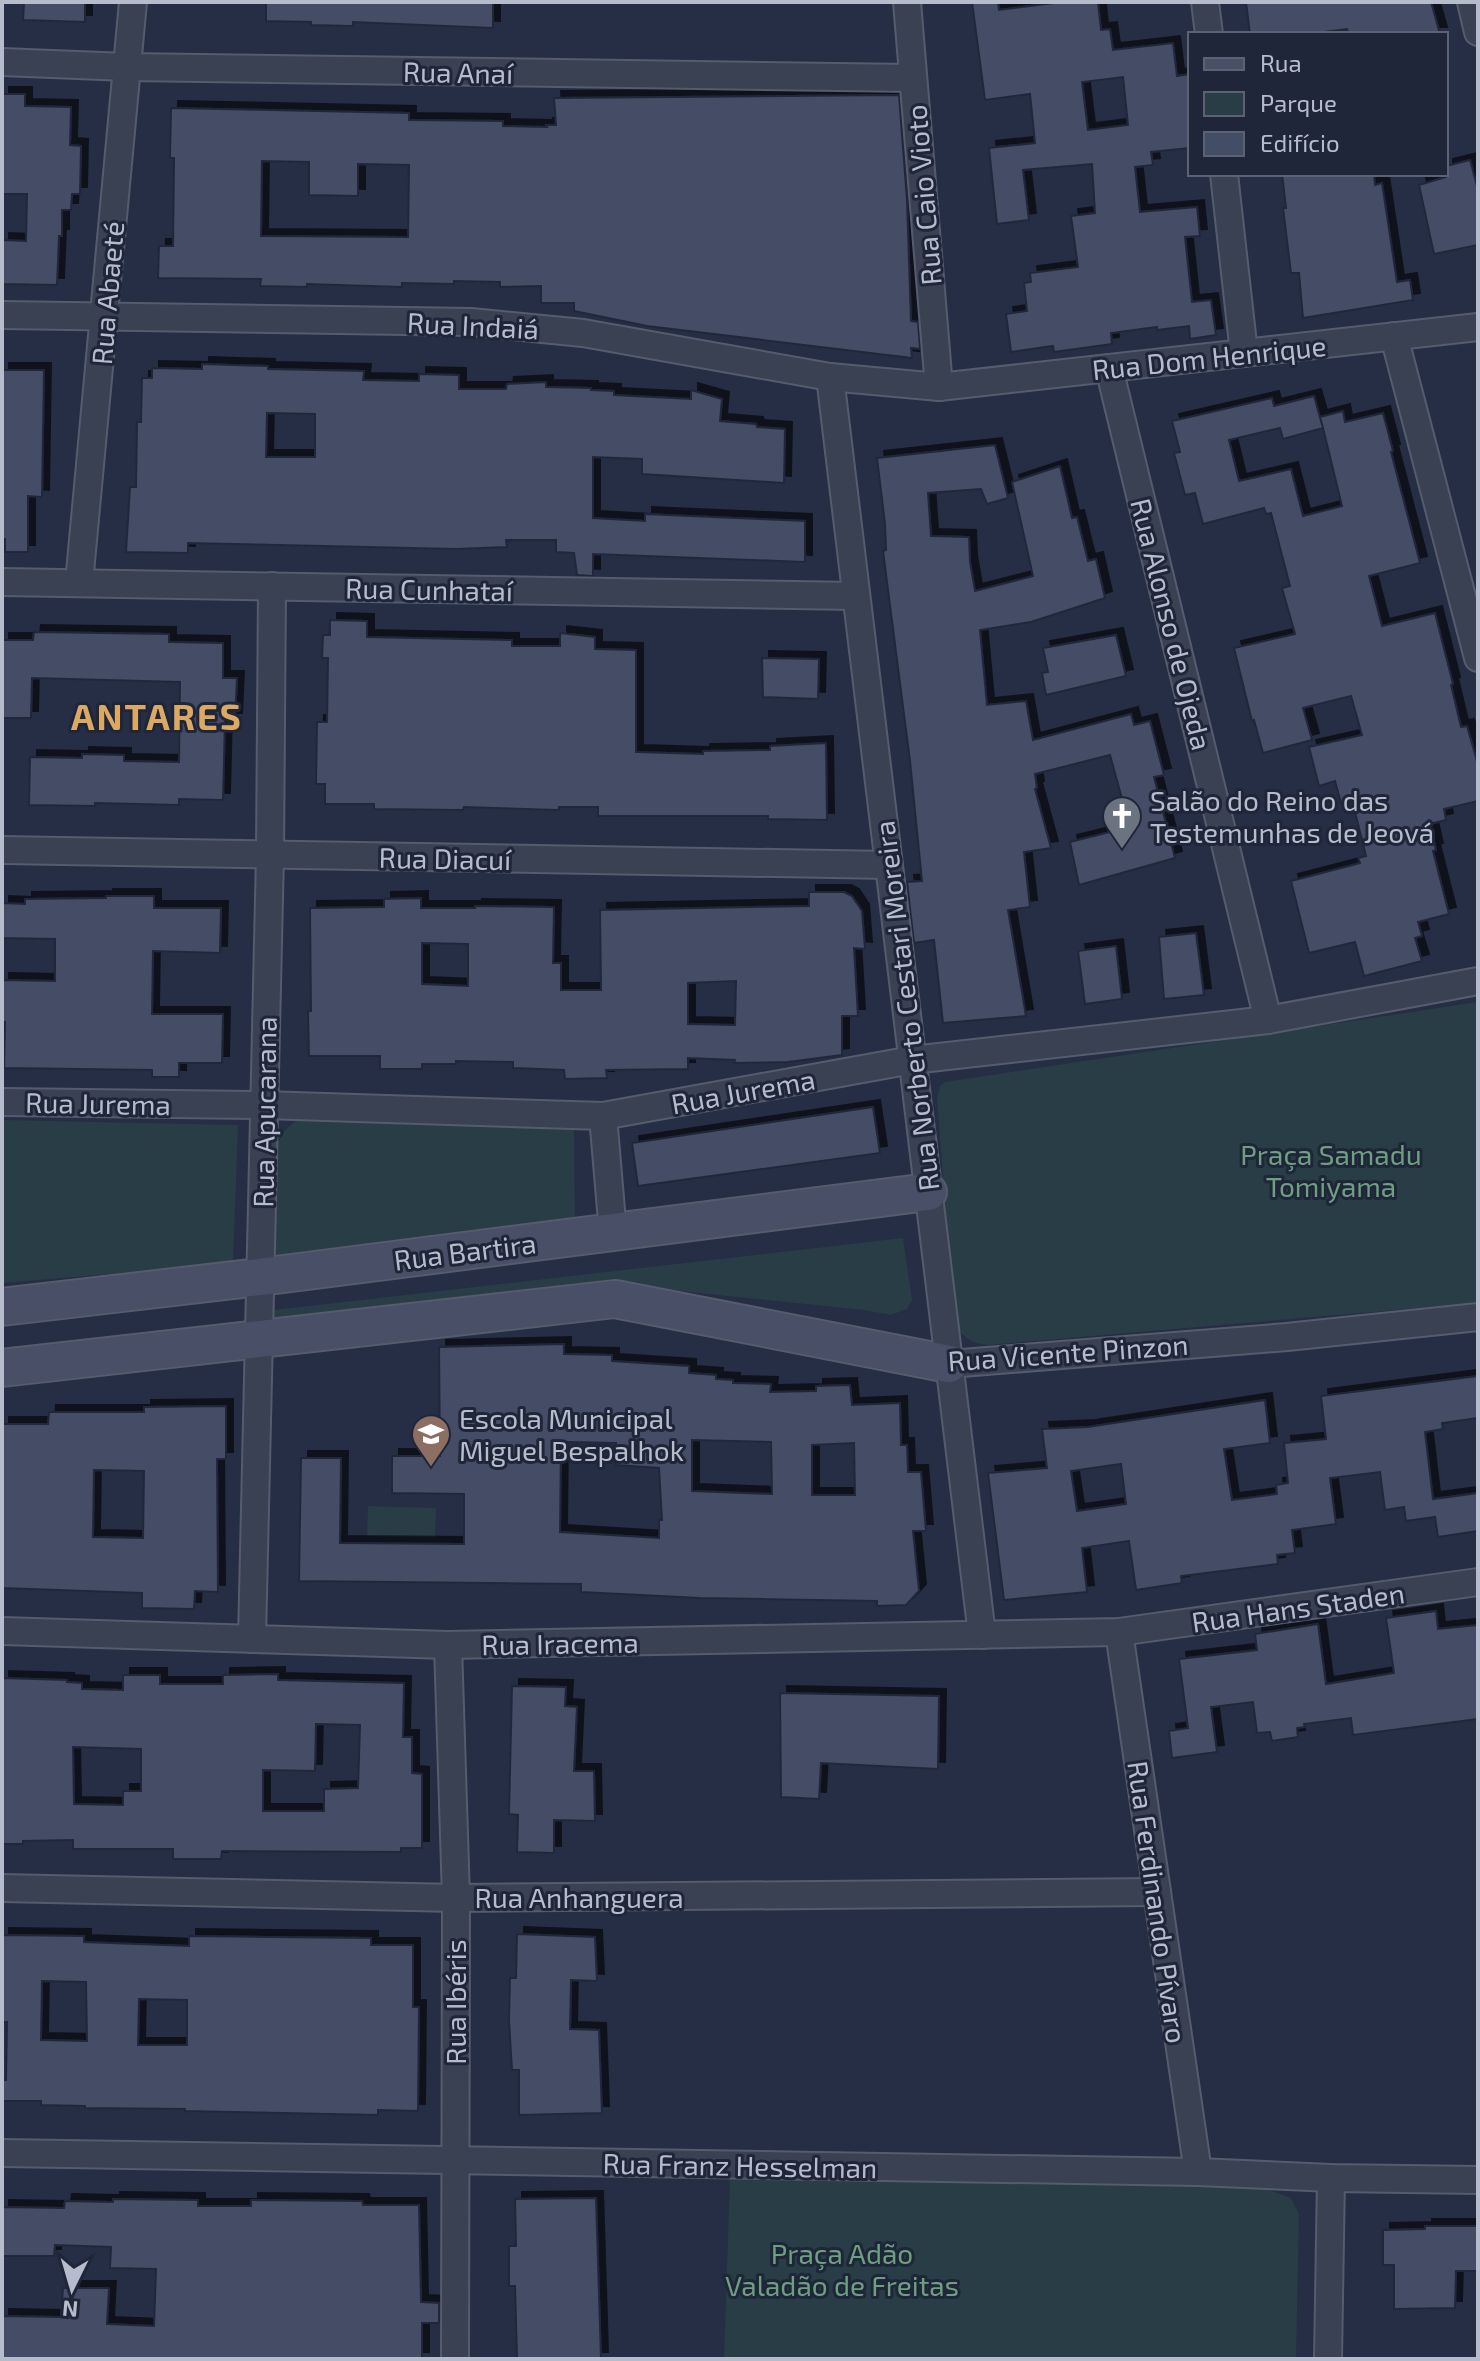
<svg xmlns="http://www.w3.org/2000/svg" width="1480" height="2361" viewBox="0 0 1480 2361" font-family="'Exo 2',sans-serif">
  <defs>
    <filter id="shadow"><feDropShadow dx="7" dy="-7" stdDeviation="0" flood-color="#0009"/></filter>
  </defs>
  <rect width="100%" height="100%" fill="#252e44"/>
  <g fill="#283d45">
    <path d="M 1478,1002 L 1478,1303 L 988,1345 C 971,1343 961,1337 954,1321 L 937,1098 L 940,1086 L 945,1082 Z"/>
    <polygon points="298,1119 574,1126 575,1223 273,1262 274,1152 284,1131"/>
    <polygon points="2,1120 238,1125 233,1264 2,1283"/>
    <polygon points="903,1238 912,1300 907,1309 891,1315 864,1310 622,1285 274,1322 274,1310"/>
    <polygon points="368,1506 436,1508 435,1538 367,1536"/>
    <polygon points="730,2178 1258,2186 1291,2198 1299,2214 1296,2359 724,2359"/>
  </g>
  <g fill="#444d66" stroke="#21283b" stroke-width="2" fill-rule="evenodd" filter="url(#shadow)">
    <polygon points="24,2 85,2 85,22 23,20"/>
    <polygon points="266,2 493,2 493,28 353,22 353,26 311,25 311,22 266,21"/>
    <path d="M 972,2 L 998,2 L 999,10 L 1062,2 L 1098,2 L 1101,30 L 1110,29 L 1113,50 L 1173,43 L 1177,76 L 1190,74 L 1190,148 L 1151,152 L 1153,165 L 1135,167 L 1140,212 L 1197,207 L 1200,236 L 1185,237 L 1192,302 L 1211,300 L 1216,335 L 1190,339 L 1189,326 L 1157,330 L 1157,327 L 1111,333 L 1112,344 L 1054,352 L 1053,346 L 1011,352 L 1006,314 L 1027,311 L 1024,283 L 1031,282 L 1030,273 L 1078,267 L 1071,216 L 1095,213 L 1092,164 L 1023,170 L 1029,220 L 997,224 L 989,148 L 1035,143 L 1030,94 L 985,100 ZM 1123,77 L 1128,125 L 1088,130 L 1082,82 Z"/>
    <polygon points="1246,2 1431,2 1440,34 1349,34 1347,29 1308,34 1250,34"/>
    <polygon points="2,94 25,94 25,106 71,107 70,145 81,146 80,194 72,194 71,210 62,210 62,236 59,236 57,285 2,284 2,240 26,241 27,194 2,194"/>
    <path d="M 899,95 L 907,200 L 911,321 L 918,322 L 920,349 L 911,348 L 912,358 L 647,326 L 574,311 L 574,303 L 541,303 L 541,286 L 500,287 L 500,282 L 454,281 L 454,284 L 402,283 L 402,287 L 307,284 L 307,287 L 260,286 L 261,279 L 158,278 L 159,246 L 173,246 L 174,158 L 170,158 L 171,108 L 409,113 L 409,120 L 503,121 L 503,126 L 547,127 L 546,125 L 556,125 L 554,98 ZM 262,161 L 309,162 L 309,195 L 358,196 L 358,164 L 409,165 L 408,237 L 261,236 Z"/>
    <polygon points="1470,160 1478,190 1478,245 1434,254 1419,185 1446,177 1446,166"/>
    <polygon points="1282,174 1374,174 1375,185 1382,183 1397,282 1410,280 1413,300 1303,318 1299,273 1291,273 1283,208 1286,208"/>
    <path d="M 202,364 L 268,366 L 268,369 L 364,371 L 363,380 L 419,381 L 419,374 L 459,375 L 459,389 L 506,389 L 507,384 L 546,382 L 546,387 L 591,388 L 591,390 L 614,391 L 614,395 L 691,399 L 691,390 L 722,399 L 720,421 L 756,424 L 757,427 L 785,429 L 784,483 L 642,474 L 642,459 L 593,457 L 593,518 L 645,521 L 645,514 L 805,521 L 805,562 L 593,554 L 593,576 L 577,575 L 574,553 L 556,552 L 556,540 L 506,540 L 507,547 L 456,549 L 188,543 L 188,553 L 126,552 L 130,487 L 136,487 L 137,422 L 141,422 L 142,378 L 152,378 L 152,368 L 202,369 ZM 267,413 L 315,414 L 315,457 L 266,457 Z"/>
    <polygon points="2,370 44,370 42,497 28,496 28,552 5,552 5,539 2,539"/>
    <path d="M 1314,396 L 1323,428 L 1320,417 L 1343,411 L 1345,422 L 1383,413 L 1393,451 L 1391,452 L 1420,563 L 1369,576 L 1382,626 L 1435,613 L 1453,684 L 1451,685 L 1461,727 L 1467,726 L 1478,765 L 1478,801 L 1444,809 L 1446,820 L 1430,824 L 1436,850 L 1433,851 L 1449,914 L 1418,922 L 1422,936 L 1415,938 L 1422,961 L 1364,976 L 1355,942 L 1309,953 L 1291,881 L 1360,863 L 1358,858 L 1366,856 L 1352,800 L 1341,803 L 1335,781 L 1319,786 L 1309,747 L 1362,735 L 1351,696 L 1303,708 L 1312,740 L 1263,753 L 1254,720 L 1252,721 L 1234,648 L 1295,634 L 1282,588 L 1290,586 L 1271,513 L 1266,514 L 1264,508 L 1203,524 L 1195,493 L 1185,495 L 1174,453 L 1180,452 L 1172,421 L 1272,398 L 1274,406 ZM 1280,428 L 1283,439 L 1323,428 L 1342,506 L 1303,516 L 1291,469 L 1239,481 L 1229,440 Z"/>
    <polygon points="995,445 1008,498 987,504 981,489 928,493 931,536 969,537 970,562 975,591 1033,576 1012,482 1060,466 1072,518 1077,517 1088,561 1096,559 1105,598 1031,622 980,630 987,705 1026,701 1033,740 1131,714 1134,725 1150,721 1164,775 1154,777 1175,858 1079,885 1070,842 1122,829 1120,815 1126,813 1110,755 1035,774 1037,788 1035,789 1051,848 1024,852 1030,907 1008,910 1026,1016 943,1023 934,940 914,943 907,882 922,881 910,761 883,551 886,550 885,524 877,458"/>
    <polygon points="330,620 367,621 367,637 512,640 512,646 560,646 560,633 595,637 595,649 636,650 636,752 703,754 703,751 770,750 770,746 826,743 827,820 768,819 768,816 598,816 598,807 559,807 559,810 464,807 463,810 374,809 374,804 325,804 325,784 316,784 317,722 327,722 328,658 322,658 323,635 330,635"/>
    <polygon points="34,632 169,634 169,642 223,643 223,678 237,678 235,720 225,720 223,800 179,799 179,805 95,803 95,806 29,805 30,757 82,758 82,754 124,755 124,761 179,762 180,682 32,678 31,718 2,718 2,640 33,640"/>
    <polygon points="1116,635 1126,676 1046,695 1042,673 1048,672 1043,648"/>
    <polygon points="762,658 819,659 818,699 763,697"/>
    <path d="M 809,892 L 844,892 L 852,896 L 862,911 L 865,949 L 854,948 L 858,1016 L 842,1016 L 842,1055 L 788,1062 L 734,1063 L 735,1060 L 688,1058 L 688,1069 L 606,1070 L 607,1078 L 565,1079 L 564,1070 L 513,1068 L 513,1062 L 456,1061 L 456,1064 L 422,1064 L 422,1069 L 380,1069 L 380,1056 L 309,1056 L 308,1011 L 311,1011 L 310,908 L 384,907 L 384,899 L 421,898 L 421,908 L 475,908 L 475,906 L 554,907 L 553,963 L 561,963 L 561,990 L 601,990 L 600,910 L 809,906 ZM 422,943 L 468,944 L 468,986 L 422,984 ZM 736,981 L 735,1025 L 688,1024 L 688,983 Z"/>
    <polygon points="106,896 154,896 154,908 221,908 220,953 153,951 152,1014 223,1014 222,1063 179,1063 179,1077 152,1077 152,1070 4,1068 5,1022 2,1022 2,980 55,981 55,939 2,938 2,903 25,904 25,899 106,898"/>
    <polygon points="1196,933 1204,995 1164,999 1159,937"/>
    <polygon points="1116,946 1122,999 1085,1004 1078,951"/>
    <polygon points="873,1107 880,1153 638,1186 632,1143"/>
    <path d="M 564,1344 L 564,1354 L 612,1355 L 612,1361 L 689,1366 L 689,1373 L 716,1375 L 716,1379 L 733,1380 L 733,1383 L 771,1384 L 770,1392 L 816,1391 L 816,1386 L 850,1385 L 852,1405 L 900,1403 L 901,1445 L 907,1445 L 908,1472 L 921,1472 L 926,1531 L 913,1531 L 919,1591 L 906,1605 L 877,1606 L 877,1601 L 700,1598 L 581,1592 L 581,1584 L 299,1581 L 301,1458 L 341,1458 L 340,1543 L 464,1544 L 464,1494 L 392,1493 L 392,1456 L 440,1456 L 439,1347 ZM 692,1440 L 771,1442 L 772,1494 L 692,1491 ZM 566,1442 L 616,1443 L 616,1465 L 659,1468 L 662,1520 L 659,1520 L 659,1538 L 560,1532 L 561,1444 ZM 854,1443 L 855,1495 L 812,1495 L 812,1445 Z"/>
    <path d="M 1478,1376 L 1478,1418 L 1442,1423 L 1443,1429 L 1425,1432 L 1433,1499 L 1478,1493 L 1478,1531 L 1438,1537 L 1435,1517 L 1406,1521 L 1404,1507 L 1385,1510 L 1380,1472 L 1330,1478 L 1336,1524 L 1292,1530 L 1295,1553 L 1277,1555 L 1278,1564 L 1181,1576 L 1182,1583 L 1136,1590 L 1129,1541 L 1082,1548 L 1087,1592 L 1004,1600 L 988,1473 L 1047,1468 L 1042,1429 L 1088,1427 L 1265,1400 L 1270,1443 L 1224,1449 L 1232,1500 L 1277,1494 L 1276,1485 L 1288,1483 L 1284,1443 L 1326,1439 L 1321,1396 ZM 1121,1464 L 1126,1504 L 1077,1511 L 1071,1471 Z"/>
    <path d="M 226,1406 L 226,1459 L 217,1459 L 218,1592 L 195,1591 L 194,1609 L 142,1608 L 142,1593 L 2,1588 L 2,1424 L 48,1424 L 49,1412 L 144,1412 L 144,1407 ZM 94,1470 L 144,1471 L 143,1538 L 93,1537 Z"/>
    <polygon points="1436,1611 1438,1629 1478,1625 1478,1719 1353,1735 1351,1718 1304,1724 1305,1727 1297,1728 1298,1737 1272,1741 1270,1732 1257,1733 1253,1702 1211,1707 1217,1752 1172,1758 1169,1731 1188,1728 1179,1659 1257,1650 1255,1634 1318,1624 1326,1684 1394,1673 1386,1618"/>
    <path d="M 278,1674 L 278,1680 L 404,1683 L 403,1737 L 412,1737 L 412,1773 L 422,1774 L 422,1848 L 401,1848 L 401,1852 L 222,1851 L 221,1859 L 173,1859 L 173,1849 L 73,1849 L 73,1840 L 23,1841 L 23,1844 L 2,1844 L 2,1678 L 67,1680 L 67,1682 L 82,1683 L 82,1689 L 123,1690 L 123,1675 L 160,1675 L 160,1684 L 223,1684 L 223,1675 ZM 316,1724 L 360,1725 L 358,1788 L 324,1789 L 324,1811 L 263,1811 L 263,1770 L 315,1771 ZM 73,1747 L 141,1749 L 141,1791 L 123,1791 L 123,1805 L 74,1804 Z"/>
    <polygon points="512,1686 566,1687 565,1706 577,1707 574,1771 594,1771 595,1821 554,1820 554,1853 517,1852 518,1815 509,1814"/>
    <polygon points="780,1693 939,1696 938,1769 821,1763 819,1799 781,1797"/>
    <polygon points="517,1934 595,1937 597,1981 571,1980 570,2029 599,2030 602,2113 519,2115 519,2070 512,2070 509,2021 510,1978 516,1978"/>
    <path d="M 2,1935 L 84,1936 L 84,1942 L 189,1946 L 189,1936 L 371,1938 L 371,1945 L 413,1945 L 413,2007 L 419,2007 L 418,2111 L 378,2110 L 378,2115 L 185,2111 L 185,2109 L 85,2108 L 85,2106 L 41,2105 L 41,2101 L 2,2101 L 2,2080 L 6,2080 L 7,2022 L 2,2022 ZM 42,1981 L 86,1982 L 87,2041 L 41,2040 ZM 139,1999 L 187,2000 L 187,2045 L 138,2045 Z"/>
    <polygon points="596,2198 601,2359 517,2359 515,2286 509,2286 509,2246 516,2246 515,2199"/>
    <polygon points="113,2199 198,2200 198,2206 251,2206 251,2200 362,2201 363,2205 419,2205 421,2302 439,2303 439,2323 422,2323 422,2359 2,2359 2,2316 61,2317 63,2288 109,2288 107,2324 154,2326 156,2269 110,2268 111,2247 55,2245 54,2256 2,2256 2,2207 64,2208 65,2201 113,2202"/>
    <polygon points="1425,2226 1478,2226 1478,2271 1456,2271 1455,2308 1394,2309 1394,2265 1383,2265 1383,2230 1425,2229"/>
  </g>
  <g fill="none" stroke-linecap="round" stroke-linejoin="round">
    <g stroke="#555c6d" stroke-width="30">
      <g id="street">
        <polyline points="907,2 939,387"/>
        <polyline points="1205,2 1209,34"/>
        <polyline points="1471,2 1478,32"/>
        <polyline points="2,62 127,67 913,78"/>
        <polyline points="1224,174 1244,353"/>
        <polyline points="2,315 471,322 583,333 830,377 939,387 1478,327"/>
        <polyline points="1394,336 1478,658"/>
        <polyline points="1109,368 1268,1020"/>
        <polyline points="830,377 982,1635"/>
        <polyline points="2,582 856,596"/>
        <polyline points="79,583 133,2"/>
        <polyline points="2,850 889,865"/>
        <polyline points="2,1102 264,1105 603,1116 912,1060 1268,1020 1478,981"/>
        <polyline points="603,1116 613,1233"/>
        <polyline points="949,1364 1287,1337 1478,1317"/>
        <polyline points="2,1631 448,1645 1119,1632 1478,1582"/>
        <polyline points="1119,1632 1198,2172"/>
        <polyline points="252,1639 270,855 272,586"/>
        <polyline points="448,1645 456,1898 455,2359"/>
        <polyline points="2,1888 456,1898 1157,1892"/>
        <polyline points="2,2153 1198,2172 1331,2178 1478,2180"/>
        <polyline points="1328,2359 1331,2178"/>
      </g>
    </g>
    <g stroke="#555c6d" stroke-width="40">
      <g id="secondary">
        <polyline points="2,1307 260,1277 928,1192"/>
        <polyline points="2,1368 615,1299 949,1364"/>
      </g>
    </g>
    <use href="#street" stroke="#3a4153" stroke-width="26"/>
    <use href="#secondary" stroke="#484f66" stroke-width="36"/>
  </g>
  <defs>
    <g id="church-pin" transform="scale(2)"><path d="M0 17L-7.5 6A9.5 9.5 0 1 1 7.5 6Z" fill="#6b7280" stroke="#1f2639"/><path d="M-1.2-6h2.4v3.5h3.3v2.4h-3.3V6h-2.4V-.1h-3.3v-2.4h3.3Z" fill="#fff"/></g>
    <g id="school-pin" transform="scale(2)"><path d="M0 17L-7.5 6A9.5 9.5 0 1 1 7.5 6Z" fill="#8d6e63" stroke="#1f2639"/><path d="M0-5L7-2L0 1L-7-2ZM-4 1L0 2.5L4 1V4Q0 6-4 4Z" fill="#fff"/></g>
  </defs>
  <g fill-rule="evenodd">
    <use href="#church-pin" x="1122" y="816"/>
    <use href="#school-pin" x="431" y="1434"/>
  </g>
  <g text-anchor="middle" dominant-baseline="central" stroke-width="6" stroke-linejoin="round" paint-order="stroke">
    <g font-size="28" fill="#b7bccd" stroke="#1f2639">
      <text transform="translate(458 72) rotate(1)">Rua Anaí</text>
      <text transform="translate(923 195) rotate(-95)">Rua Caio Vioto</text>
      <text transform="translate(107 293) rotate(-85)">Rua Abaeté</text>
      <text transform="translate(473 325) rotate(3)">Rua Indaiá</text>
      <text transform="translate(1209 357) rotate(-6)">Rua Dom Henrique</text>
      <text transform="translate(429 589) rotate(1)">Rua Cunhataí</text>
      <text transform="translate(1172 624) rotate(76)">Rua Alonso de Ojeda</text>
      <text transform="translate(445 858) rotate(1)">Rua Diacuí</text>
      <text transform="translate(906 1006) rotate(-97)">Rua Norberto Cestari Moreira</text>
      <text transform="translate(743 1091) rotate(-10)">Rua Jurema</text>
      <text transform="translate(98 1103) rotate(1)">Rua Jurema</text>
      <text transform="translate(264 1112) rotate(-89)">Rua Apucarana</text>
      <text transform="translate(465 1251) rotate(-7)">Rua Bartira</text>
      <text transform="translate(1068 1352) rotate(-4)">Rua Vicente Pinzon</text>
      <text transform="translate(1298 1607) rotate(-8)">Rua Hans Staden</text>
      <text transform="translate(560 1643) rotate(-1)">Rua Iracema</text>
      <text x="579" y="1897">Rua Anhanguera</text>
      <text transform="translate(1158 1902) rotate(82)">Rua Ferdinando Pívaro</text>
      <text transform="translate(455 2002) rotate(-90)">Rua Ibéris</text>
      <text transform="translate(740 2165) rotate(1)">Rua Franz Hesselman</text>
    </g>
    <g font-size="28" fill="#b7bccd" stroke="#1f2639" text-anchor="start">
      <text x="1150" y="800">Salão do Reino das<tspan x="1150" dy="32">Testemunhas de Jeová</tspan></text>
      <text x="459" y="1418">Escola Municipal<tspan x="459" dy="32">Miguel Bespalhok</tspan></text>
    </g>
    <g font-size="28" fill="#6d9f80" stroke="#1f2639">
      <text x="1331" y="1154">Praça Samadu<tspan x="1331" dy="32">Tomiyama</tspan></text>
      <text x="842" y="2253">Praça Adão<tspan x="842" dy="32">Valadão de Freitas</tspan></text>
    </g>
    <g font-size="36" font-weight="bold" letter-spacing="2" fill="#dba964" stroke="#1f2639">
      <text x="157" y="715">ANTARES</text>
    </g>
  </g>
  <rect width="1480" height="2361" fill="none" stroke="#b7bccd" stroke-width="8"/>
  <rect x="1188" y="32" width="260" height="144" fill="#1f2639" stroke="#5c6274" stroke-width="2"/>
  <rect x="1204" y="58" width="40" height="12" fill="#484f66" stroke="#5c6274" stroke-width="2"/>
  <text x="1260" y="72" font-size="24" fill="#b7bccd">Rua</text>
  <rect x="1204" y="92" width="40" height="24" fill="#283d45" stroke="#5c6274" stroke-width="2"/>
  <text x="1260" y="112" font-size="24" fill="#b7bccd">Parque</text>
  <rect x="1204" y="132" width="40" height="24" fill="#444d66" stroke="#5c6274" stroke-width="2"/>
  <text x="1260" y="152" font-size="24" fill="#b7bccd">Edifício</text>
  <g transform="translate(72 2289) rotate(185)" stroke="#1f2639" stroke-width="6" paint-order="stroke">
  <path d="M0-6L14 30L0 20L-14 30Z" fill="#b7bccd"/>
  <text y="-12" font-size="22" font-weight="bold" text-anchor="middle" fill="#b7bccd">N</text>
  </g>
</svg>
